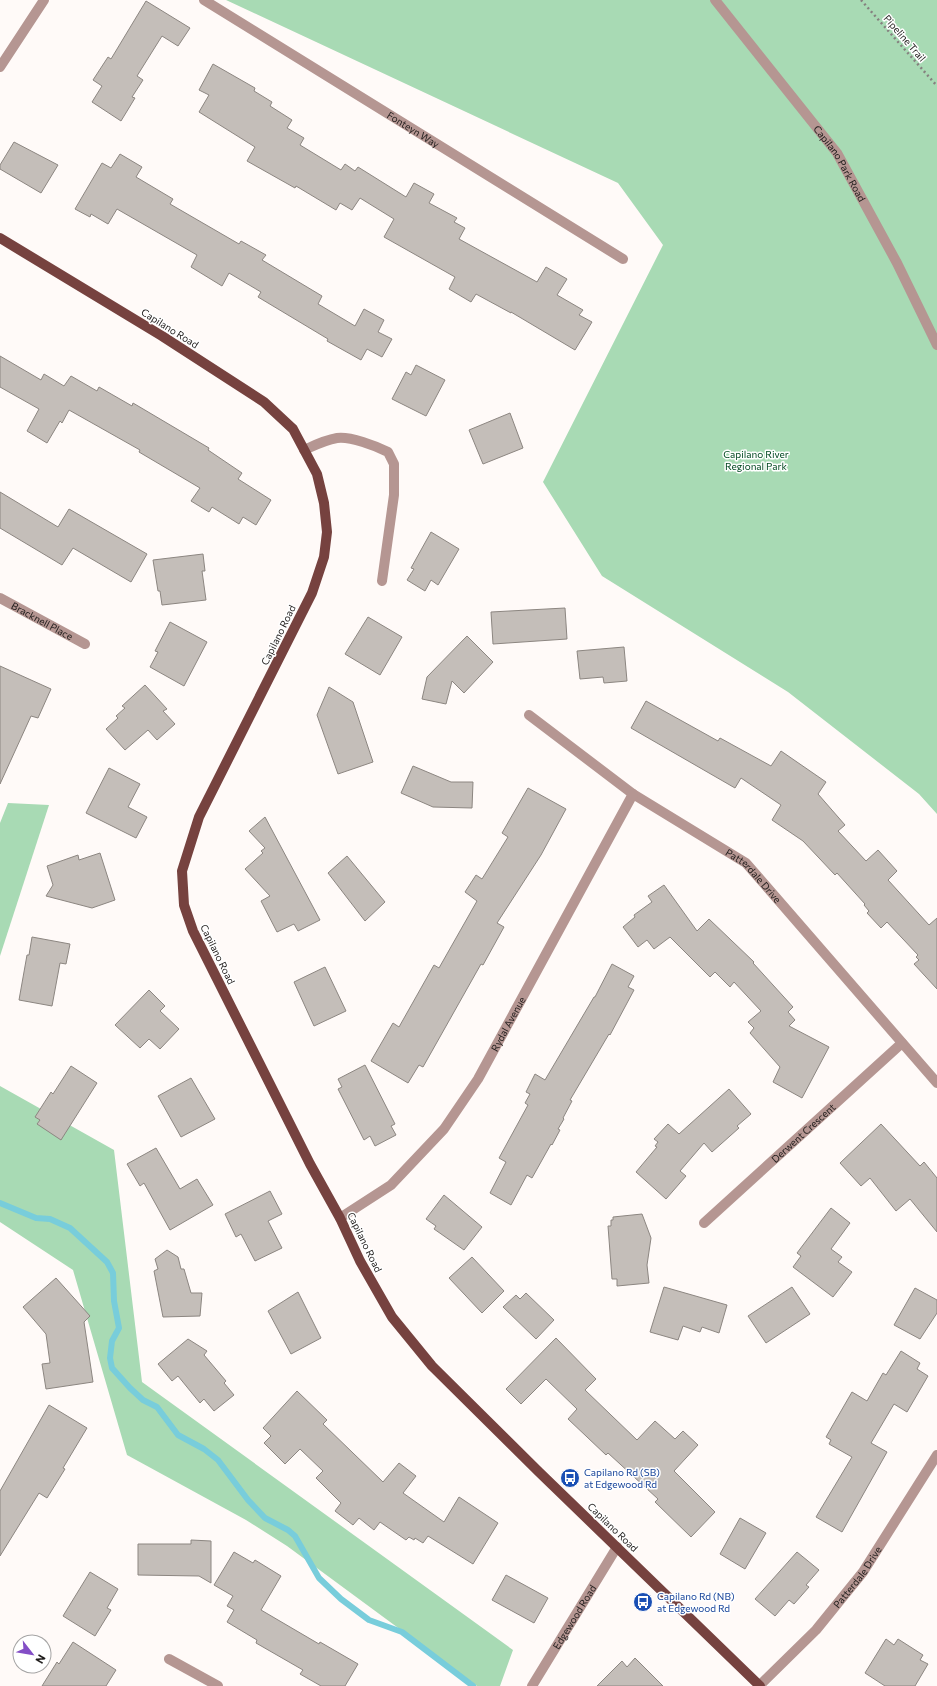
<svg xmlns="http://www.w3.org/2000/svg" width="937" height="1686" viewBox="0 0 937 1686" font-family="Commissioner,sans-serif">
  <rect width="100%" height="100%" fill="#fffaf8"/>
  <g fill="#a8dab4">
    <polygon points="226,0 937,0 937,814 919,794 788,692 602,576 543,482 663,245 618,183"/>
    <polygon points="8,803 49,805 0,956 0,823"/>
    <polygon points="0,1086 114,1150 142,1382 513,1650 500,1686 477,1686 287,1546 246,1520 127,1455 73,1270 0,1222"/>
  </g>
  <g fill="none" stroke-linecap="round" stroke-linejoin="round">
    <polyline stroke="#78cddb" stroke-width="6" points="0,1203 36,1218 50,1219 70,1228 107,1262 113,1273 114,1301 119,1328 112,1341 110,1358 112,1368 130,1388 143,1400 157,1407 178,1435 204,1449 218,1460 248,1500 265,1518 288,1530 295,1536 319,1578 341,1599 369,1620 402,1632 473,1686"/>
  </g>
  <g fill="#c4beb9" stroke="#8c8681">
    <polygon points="146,1 190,28 178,46 162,36 137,76 143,80 132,97 135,98 121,121 92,102 102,86 93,80 108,57 111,59"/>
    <polygon points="213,64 255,88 254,91 272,102 270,106 292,120 287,128 304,138 300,145 341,170 345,164 355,171 358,167 406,197 414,183 434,194 429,203 457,218 454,222 465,228 459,239 537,282 546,267 567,279 557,295 583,310 579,315 592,322 575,350 511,312 511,313 476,294 471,302 449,289 455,277 384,237 394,219 360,198 352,210 340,203 336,210 296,186 295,188 247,161 255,147 199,112 209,95 199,90"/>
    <polygon points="14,142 58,165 41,193 0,169 0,165"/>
    <polygon points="120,154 142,167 136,177 173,199 170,204 239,244 241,241 266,255 262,260 322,296 318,304 355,326 364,309 384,320 378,332 392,339 382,357 367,349 361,360 327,341 328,339 258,297 261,292 229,273 222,286 191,267 197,255 117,209 108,224 91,214 90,217 75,209 102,163 111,168"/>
    <polygon points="0,356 41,380 44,374 64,386 71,376 97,391 99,387 132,406 133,403 209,448 208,450 242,473 238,479 271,500 256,525 243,517 239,524 212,507 209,512 191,501 200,488 139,452 140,450 69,410 62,423 60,421 47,443 27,431 39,409 0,387"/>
    <polygon points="416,365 445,380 426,416 392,399 406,372 411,375"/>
    <polygon points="510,413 523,448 483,464 469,430"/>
    <polygon points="0,492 58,527 69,509 147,554 131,582 73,548 62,565 0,528"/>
    <polygon points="431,532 459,549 438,585 431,580 425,591 407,580 414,569 411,568"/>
    <polygon points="203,554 205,571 202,571 206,600 162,605 160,591 158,591 153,560"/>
    <polygon points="565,608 567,639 493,644 491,612"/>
    <polygon points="368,617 402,637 380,675 345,654"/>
    <polygon points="170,622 207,642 184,686 150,667 158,652 155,651"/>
    <polygon points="467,636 493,662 464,693 452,681 446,704 422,699 427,677"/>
    <polygon points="624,647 627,681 604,683 603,677 580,679 577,651"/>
    <polygon points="0,666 51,689 38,718 31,716 0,784"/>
    <polygon points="145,685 167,709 163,711 175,724 157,740 148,730 125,750 106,729 118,718 116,716 125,708 122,706"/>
    <polygon points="329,687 353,702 373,762 338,774 317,715"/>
    <polygon points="646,701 718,741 720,738 771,766 781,751 826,782 818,794 845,825 838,831 866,861 878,850 897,871 888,880 929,925 937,918 937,989 914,964 919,960 916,957 918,955 887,922 881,928 867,913 869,911 864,905 865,904 837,873 835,875 803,841 772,820 781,805 741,778 735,788 631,728"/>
    <polygon points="413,766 451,782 473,782 472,808 433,807 401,793"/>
    <polygon points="109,768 140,784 128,807 147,817 136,838 86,813"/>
    <polygon points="528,788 566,809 541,855 497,923 504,927 483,965 481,964 423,1067 419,1065 408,1083 371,1061 393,1023 399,1027 434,965 439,968 477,901 465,892 476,875 482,879 508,837 502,833"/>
    <polygon points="265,817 320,920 298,931 294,924 277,932 261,901 270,896 245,869 263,853 261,851 265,848 249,831"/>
    <polygon points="100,853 115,900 92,908 46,896 53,885 47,866 78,855 79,860"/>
    <polygon points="347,856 385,902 365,921 328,873"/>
    <polygon points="664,885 697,931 709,919 754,962 753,963 793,1007 788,1012 795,1020 789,1026 829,1047 802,1098 773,1082 780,1067 750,1033 754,1028 748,1022 761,1011 734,982 730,987 715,972 710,977 670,937 654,949 647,940 638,947 623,927 635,917 634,915 652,902 648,896"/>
    <polygon points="32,937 70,944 66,964 60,963 52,1006 19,1000 27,955 29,955"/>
    <polygon points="612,964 634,976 628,987 634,990 610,1035 609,1034 570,1100 572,1101 563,1118 564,1119 558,1129 560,1130 552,1145 551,1144 532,1178 527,1175 511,1205 490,1193 506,1162 499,1158 528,1105 525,1103 530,1094 526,1092 535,1074 545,1080 594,997 595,997"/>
    <polygon points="325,967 346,1011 314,1026 294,982"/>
    <polygon points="149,990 165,1006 160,1011 179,1029 160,1049 149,1039 140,1048 115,1025"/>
    <polygon points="365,1065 395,1124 391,1126 396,1135 375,1146 370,1136 364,1140 338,1089 342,1087 338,1079"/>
    <polygon points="71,1066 97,1083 61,1140 37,1124 40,1120 35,1117 51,1092 53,1094"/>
    <polygon points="191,1078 215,1119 181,1137 158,1096"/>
    <polygon points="729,1089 751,1114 737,1126 739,1128 712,1152 704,1143 680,1171 686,1176 666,1199 636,1172 657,1147 655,1146 658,1142 654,1139 668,1124 679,1134"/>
    <polygon points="881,1124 920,1166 924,1162 937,1178 937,1232 910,1199 896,1211 870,1178 861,1186 840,1163"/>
    <polygon points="156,1148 180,1189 197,1179 213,1205 170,1230 144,1183 140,1186 127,1164"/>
    <polygon points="270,1191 282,1214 268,1221 282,1248 255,1261 241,1234 236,1237 225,1214"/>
    <polygon points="444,1195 482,1227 464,1250 434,1229 436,1226 426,1219"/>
    <polygon points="831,1208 850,1223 831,1249 842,1257 838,1262 852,1272 833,1297 793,1267 801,1256 797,1253"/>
    <polygon points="642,1214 651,1238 647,1265 649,1283 617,1286 617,1279 612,1279 608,1226 611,1226 611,1220 613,1220 613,1217"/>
    <polygon points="167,1250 178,1257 181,1269 184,1269 191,1293 202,1293 200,1316 163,1317 154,1271 158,1269 155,1259"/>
    <polygon points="472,1257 504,1291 482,1313 449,1278"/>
    <polygon points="56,1278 90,1316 84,1322 93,1382 46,1389 42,1364 50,1363 46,1334 23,1307"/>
    <polygon points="664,1287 727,1305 719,1333 702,1327 700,1332 683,1326 678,1340 650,1332"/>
    <polygon points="792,1287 810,1314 766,1343 748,1316"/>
    <polygon points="915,1288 937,1300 937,1313 920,1339 894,1325"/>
    <polygon points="298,1292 321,1338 291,1354 268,1311"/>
    <polygon points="526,1293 554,1320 536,1339 503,1307 516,1295 520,1299"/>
    <polygon points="556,1338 596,1379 585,1390 637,1440 655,1421 675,1439 683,1431 698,1445 674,1471 715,1512 691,1537 655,1502 658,1499 608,1453 606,1455 568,1419 577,1409 546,1379 521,1404 506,1389"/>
    <polygon points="188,1339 207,1351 204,1355 226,1381 224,1383 234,1395 214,1411 204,1399 200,1403 178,1376 172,1381 158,1364"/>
    <polygon points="901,1351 920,1363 917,1369 928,1376 907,1412 894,1404 871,1443 887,1452 842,1532 816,1517 852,1457 829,1444 831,1440 826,1437 852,1392 867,1401 883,1373 886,1375"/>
    <polygon points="297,1391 327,1420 323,1424 383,1482 399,1463 416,1476 403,1493 444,1522 459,1497 498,1523 473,1564 428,1536 423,1543 415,1538 414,1540 409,1537 406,1540 380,1522 374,1530 359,1518 353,1525 335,1511 341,1503 316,1478 323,1471 300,1449 285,1464 264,1443 271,1436 263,1428"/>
    <polygon points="49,1405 87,1428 63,1468 65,1469 47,1498 39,1493 0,1556 0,1491"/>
    <polygon points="740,1518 766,1533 745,1569 720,1554"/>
    <polygon points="191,1540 211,1541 211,1583 199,1576 138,1575 138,1544 191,1544"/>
    <polygon points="234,1552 253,1563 255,1560 281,1576 261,1610 319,1644 320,1642 358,1664 345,1686 321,1686 300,1674 303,1670 256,1643 257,1640 227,1622 234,1610 227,1606 233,1596 214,1585"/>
    <polygon points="797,1552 819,1570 806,1585 809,1587 794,1604 789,1600 775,1616 755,1599"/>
    <polygon points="90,1572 118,1589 107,1608 111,1610 95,1636 63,1616"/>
    <polygon points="506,1575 548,1598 534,1623 492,1600"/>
    <polygon points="886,1639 894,1645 898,1639 923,1655 920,1660 928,1664 915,1686 885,1686 865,1673"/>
    <polygon points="73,1642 116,1670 106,1686 42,1686 57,1662 59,1664"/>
    <polygon points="635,1658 663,1686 597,1686 622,1661 627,1667"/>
  </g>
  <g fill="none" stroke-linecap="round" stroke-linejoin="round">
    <polyline stroke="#85817f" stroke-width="2.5" stroke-dasharray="2 3" stroke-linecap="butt" points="861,0 937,86"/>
    <g stroke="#b59692" stroke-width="10">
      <path id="s1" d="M 204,0 L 623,259"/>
      <path id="s2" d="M 715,0 L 837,153 L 897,263 L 937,345"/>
      <polyline points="0,67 44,0"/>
      <path d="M 304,450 C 315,445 325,440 337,438 C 350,436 376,446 388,452 L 394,464 L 394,495 L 382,581"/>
      <path id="s3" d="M 0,598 L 85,644"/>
      <path id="s4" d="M 529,715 L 633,794 L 746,863 L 937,1083"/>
      <path id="s5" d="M 340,1218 L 391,1185 L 444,1129 L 478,1079 L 633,794"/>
      <path id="s6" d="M 704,1223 L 902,1043"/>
      <polyline points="169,1659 218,1686"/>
      <path id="s7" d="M 532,1686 L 617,1547"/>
      <path id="s8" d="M 759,1686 L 816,1630 L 863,1572 L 937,1455"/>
    </g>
    <polyline stroke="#76423f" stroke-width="10" points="0,238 162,336 264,402 293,429 317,474 324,503 327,532 324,557 312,593 199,817 182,871 184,905 193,931 310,1164 340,1218 360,1261 392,1317 432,1366 539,1472 760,1686"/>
  </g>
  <defs>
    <g id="bus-disc" transform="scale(1)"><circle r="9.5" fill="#1a4fb4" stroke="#fff"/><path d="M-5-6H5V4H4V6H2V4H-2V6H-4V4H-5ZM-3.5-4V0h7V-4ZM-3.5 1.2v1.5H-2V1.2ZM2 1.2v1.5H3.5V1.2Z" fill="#fff"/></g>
  </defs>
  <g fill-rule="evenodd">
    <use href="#bus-disc" x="570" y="1478"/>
    <use href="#bus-disc" x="643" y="1602"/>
  </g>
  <g text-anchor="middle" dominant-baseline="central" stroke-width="3" stroke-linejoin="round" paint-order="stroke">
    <g font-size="10" fill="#1f1c1b" stroke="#fff">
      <text transform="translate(905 38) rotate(49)">Pipeline Trail</text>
      <text stroke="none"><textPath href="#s1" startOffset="246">Fonteyn Way</textPath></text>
      <text stroke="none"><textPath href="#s2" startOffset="206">Capilano Park Road</textPath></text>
      <text transform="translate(170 328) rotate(32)">Capilano Road</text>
      <text stroke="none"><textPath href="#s3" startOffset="48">Bracknell Place</textPath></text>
      <text transform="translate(278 635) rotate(-64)">Capilano Road</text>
      <text stroke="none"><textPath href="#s4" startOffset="277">Patterdale Drive</textPath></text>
      <text transform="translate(218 954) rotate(64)">Capilano Road</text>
      <text stroke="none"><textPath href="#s5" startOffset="261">Rydal Avenue</textPath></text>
      <text stroke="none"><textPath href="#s6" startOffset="134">Derwent Crescent</textPath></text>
      <text transform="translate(365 1242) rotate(64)">Capilano Road</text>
      <text transform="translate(613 1527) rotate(44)">Capilano Road</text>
      <text stroke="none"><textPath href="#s8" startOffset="147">Patterdale Drive</textPath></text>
      <text stroke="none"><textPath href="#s7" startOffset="81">Edgewood Road</textPath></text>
    </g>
    <g font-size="10" fill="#004720" stroke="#fff">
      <text x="756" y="454">Capilano River<tspan x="756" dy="12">Regional Park</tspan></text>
    </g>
    <g font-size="10" fill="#164399" stroke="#fff" text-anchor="start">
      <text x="584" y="1472">Capilano Rd (SB)<tspan x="584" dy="12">at Edgewood Rd</tspan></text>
      <text x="657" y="1596">Capilano Rd (NB)<tspan x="657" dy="12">at Edgewood Rd</tspan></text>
    </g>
  </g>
  <g transform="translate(32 1654) rotate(121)"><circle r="19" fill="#ffffff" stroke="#a5a4a4"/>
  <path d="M0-3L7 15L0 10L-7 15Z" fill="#834ec6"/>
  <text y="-6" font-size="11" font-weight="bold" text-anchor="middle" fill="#1f1c1b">N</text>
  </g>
</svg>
